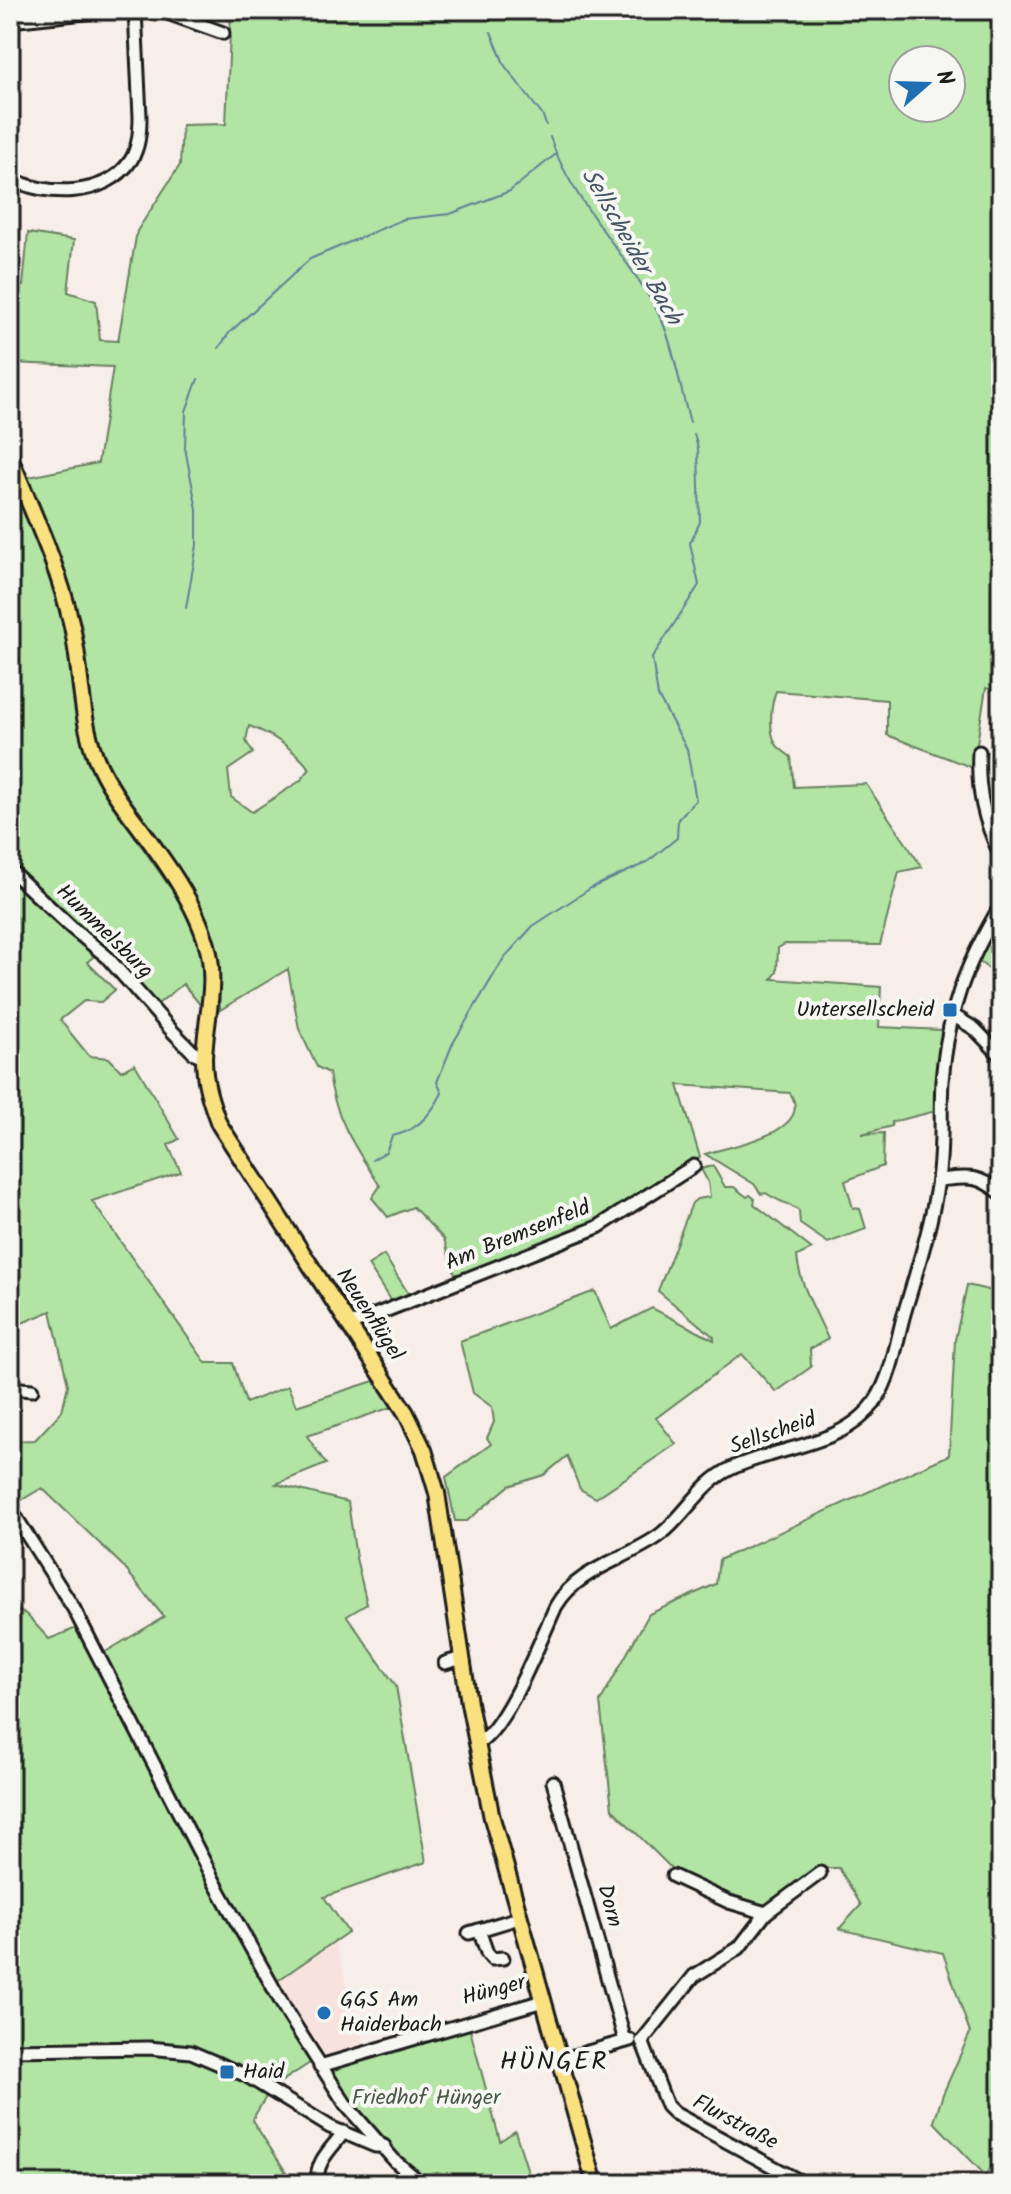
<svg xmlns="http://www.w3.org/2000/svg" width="1011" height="2194" viewBox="0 0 1011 2194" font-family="Kalam,sans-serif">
  <rect width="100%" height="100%" fill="#f7ede9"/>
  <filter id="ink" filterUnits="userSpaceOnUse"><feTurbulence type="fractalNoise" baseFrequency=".0125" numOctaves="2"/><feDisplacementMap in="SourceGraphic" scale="16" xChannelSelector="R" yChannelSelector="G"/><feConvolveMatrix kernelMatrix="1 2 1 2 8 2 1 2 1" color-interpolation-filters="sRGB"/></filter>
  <g filter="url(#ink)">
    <polygon fill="#f8e2de" points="335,1943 364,2043 326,2058 321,2057 274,1983"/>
    <g fill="#b2e4a4" stroke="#678060" stroke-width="2" fill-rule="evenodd">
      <path d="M 231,10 L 1001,10 L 1001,693 L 986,688 L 973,768 L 887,735 L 887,700 L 776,691 C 771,704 768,730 776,744 C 779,749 786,753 791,757 L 794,787 L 866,784 L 922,867 L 899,872 L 880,945 L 785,944 L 778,948 L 777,972 L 772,979 L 881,987 L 879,1027 L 943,1030 L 936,1111 L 892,1122 L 892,1126 L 862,1134 L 884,1133 L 883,1166 L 845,1181 L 853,1208 L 860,1209 L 866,1229 L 828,1243 L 800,1224 L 799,1211 C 788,1203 777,1201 766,1193 L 761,1194 L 754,1184 L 705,1154 C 729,1146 816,1133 790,1093 L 678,1085 L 700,1157 L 596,1224 L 515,1252 L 456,1278 L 444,1239 L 413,1207 L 388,1217 L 372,1198 L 380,1186 C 356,1149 334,1117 329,1073 L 317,1067 L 299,1029 L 288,969 L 220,1010 L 217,950 L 201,954 L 204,983 L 203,1008 L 183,984 L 154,1007 L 99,952 L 87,962 L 115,990 L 101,1002 L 84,1001 L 60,1020 L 89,1056 L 109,1058 L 121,1071 L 135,1064 L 179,1139 L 168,1145 L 181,1172 L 92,1201 L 206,1363 L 233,1363 L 246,1403 L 288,1386 L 296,1406 L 374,1381 L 392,1407 L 307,1436 L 326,1464 L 276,1484 L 348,1502 L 356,1558 L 367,1604 L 347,1616 L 396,1686 L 426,1862 L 324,1897 L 348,1932 L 274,1983 L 102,1654 L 164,1617 L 123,1566 L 42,1488 L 15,1504 L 10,1498 L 10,1441 L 35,1440 L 62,1411 L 68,1385 L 51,1311 L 10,1328 L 10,467 L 35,529 L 63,612 L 89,758 L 107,796 L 169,886 L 180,880 L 122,796 L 98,754 L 78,635 L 24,478 L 98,463 L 113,367 L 10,363 L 10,285 L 23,286 L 28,233 L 74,240 L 68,292 L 96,301 L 100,340 L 118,341 L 137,231 L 180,165 L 182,125 L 226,124 ZM 903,60 L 951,60 L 951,108 L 903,108 ZM 249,726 C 274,735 293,748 310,769 L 300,781 L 252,812 L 231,797 L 228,770 L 253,753 L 246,741 Z"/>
      <polygon points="1001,921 1001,978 977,960"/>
      <path d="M 713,1166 L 725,1187 L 734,1187 L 747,1197 L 750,1195 L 755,1199 L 754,1204 L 812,1249 L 797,1256 C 799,1284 817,1313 828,1339 L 810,1349 L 811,1367 L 776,1392 L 742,1354 L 656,1418 L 676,1444 L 596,1498 L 580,1489 L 567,1456 L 544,1475 L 509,1486 L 467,1521 L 455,1521 L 446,1477 L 491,1444 L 487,1438 L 494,1422 L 492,1407 L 473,1393 L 460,1341 L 595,1291 L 611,1329 L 652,1308 L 714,1340 L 714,1337 L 658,1291 L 692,1203 L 697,1199 L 710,1197 L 708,1182 L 701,1169 Z"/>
      <polygon points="384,1255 408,1293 392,1303 368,1265"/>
      <polygon points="967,1285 1001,1293 1001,2155 985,2175 934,2122 943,2094 970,2033 943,1953 839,1929 861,1905 839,1868 820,1868 766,1906 703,1885 674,1871 612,1809 600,1702 649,1614 716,1584 719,1560 949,1455 955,1340"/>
      <polygon points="10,1608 26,1614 49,1639 79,1627 313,2061 273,2087 225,2058 189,2045 10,2045"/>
      <polygon points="469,2026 500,2141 515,2131 532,2184 429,2184 403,2162 388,2141 362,2117 328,2069"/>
      <path d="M 149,2052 C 201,2058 223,2068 269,2092 L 252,2120 L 286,2172 L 270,2184 L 10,2184 L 10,2054 Z"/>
    </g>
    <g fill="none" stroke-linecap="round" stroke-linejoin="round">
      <g stroke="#637e99" stroke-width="2">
        <polyline points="491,32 505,66 543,116 546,125"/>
        <path d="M 550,137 C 573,206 631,256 662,321 C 674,347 681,393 690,422"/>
        <polyline points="219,348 229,333 310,259 404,219 450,214 510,191 556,154"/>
        <polyline points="186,608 197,545 197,510 185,448 186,411 198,379"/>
        <path d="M 372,1160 L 386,1152 L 392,1136 C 416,1132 432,1113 442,1093 L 437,1082 L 453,1043 L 504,958 L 533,926 L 591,888 L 646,863 L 677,838 L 678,819 L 696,800 L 687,749 L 658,696 L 652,658 L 699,585 L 690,543 L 700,522 L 698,448 L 694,434"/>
        <polyline points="10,1613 20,1621"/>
      </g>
      <g stroke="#1c1c1c" stroke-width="17">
        <g id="minor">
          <polyline points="159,10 223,33"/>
          <polyline points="10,21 113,10"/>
          <path d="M 10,178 C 45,197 106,198 131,160 C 139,147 140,132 140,117 L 135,10"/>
          <path d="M 979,752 C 977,791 984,821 1001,856"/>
          <polyline points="10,870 72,928 106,956 173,1032 194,1053 204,1057"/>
          <polyline points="951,1014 975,1029 1001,1056"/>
          <path d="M 938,1180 C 969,1177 976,1174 1001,1193"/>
          <polyline points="348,1323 357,1322 598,1227 694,1166"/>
          <polyline points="10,1388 32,1390"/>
          <polyline points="10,1508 74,1609 215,1883 289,2016 346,2105 395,2161 422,2184"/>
          <polyline points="445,1663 462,1658"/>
          <path d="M 476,1744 C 505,1733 542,1636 556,1606 C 578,1568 626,1560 660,1535 C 686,1515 700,1484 730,1469 C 776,1446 846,1447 876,1400 C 892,1375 896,1343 904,1314 C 917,1270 932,1224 938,1179 C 943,1147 940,1114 942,1081 C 948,1010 965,966 1001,905"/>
          <polyline points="553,1782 625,2041"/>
          <polyline points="673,1876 729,1902 766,1913"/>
          <polyline points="479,1930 487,1953 492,1959 503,1958"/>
          <polyline points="469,1933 519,1918"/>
          <polyline points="642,2041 694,1976 739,1948 766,1913 820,1873"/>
          <polyline points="642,2041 667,2106 674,2113 805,2184"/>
          <polyline points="10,2050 149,2048 191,2052 247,2076 330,2127 375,2146 384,2146"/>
          <polyline points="560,2060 630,2040"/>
          <polyline points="320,2066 543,2001"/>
          <path d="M 318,2184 C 314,2162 332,2148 344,2132"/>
        </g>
      </g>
      <g stroke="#1c1c1c" stroke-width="20">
        <path id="major" d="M 10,457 C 32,511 58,565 71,622 C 82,667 79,715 96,758 C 106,783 122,804 138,825 C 164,860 195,902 207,945 C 218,983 205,1021 204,1059 C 204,1082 211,1103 219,1124 L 406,1413 L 424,1450 L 437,1493 L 469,1703 L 492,1818 L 595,2184"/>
      </g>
      <use href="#minor" stroke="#f6f6f2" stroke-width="11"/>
      <use href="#major" stroke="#fae180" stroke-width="14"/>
    </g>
  </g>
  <g fill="#1f6fb2" stroke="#f6f6f2" stroke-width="3">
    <rect x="942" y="1002" width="16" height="16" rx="4"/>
    <circle cx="324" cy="2013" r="8"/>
    <rect x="219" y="2064" width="16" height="16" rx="4"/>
  </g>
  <g text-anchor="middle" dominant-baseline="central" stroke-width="8" stroke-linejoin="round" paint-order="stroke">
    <g font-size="22" fill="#1c1c1c" stroke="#f6f6f2">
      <text transform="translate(104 932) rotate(44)">Hummelsburg</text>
      <text transform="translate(518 1236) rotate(-22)">Am Bremsenfeld</text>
      <text transform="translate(369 1315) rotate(57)">Neuenflügel</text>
      <text transform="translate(773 1434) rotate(-19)">Sellscheid</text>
      <text transform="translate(609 1906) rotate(75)">Dorn</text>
      <text transform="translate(494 1991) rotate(-15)">Hünger</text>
      <text transform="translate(735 2123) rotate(28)">Flurstraße</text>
    </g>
    <g font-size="22" fill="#1c1c1c" stroke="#f6f6f2" text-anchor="start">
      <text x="934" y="1010" text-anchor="end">Untersellscheid</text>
      <text x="340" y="2000">GGS Am<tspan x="340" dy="25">Haiderbach</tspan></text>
      <text x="243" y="2072">Haid</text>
    </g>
    <g font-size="22" fill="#495845" stroke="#f6f6f2">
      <text x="426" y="2098">Friedhof Hünger</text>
    </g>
    <g font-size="24" font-style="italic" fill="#465565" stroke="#f6f6f2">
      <text transform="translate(631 247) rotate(60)">Sellscheider Bach</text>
    </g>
    <g font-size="26" letter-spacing="2" fill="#1c1c1c" stroke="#f6f6f2">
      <text x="554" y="2062">HÜNGER</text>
    </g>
  </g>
  <rect width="1011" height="2194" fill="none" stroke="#f6f6f2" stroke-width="40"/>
  <rect x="20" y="20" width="971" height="2154" fill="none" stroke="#1c1c1c" stroke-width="3" filter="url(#ink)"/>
  <g transform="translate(927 84) rotate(70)"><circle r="38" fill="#f6f6f2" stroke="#9f9f9c" stroke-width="2"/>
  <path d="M0-6L14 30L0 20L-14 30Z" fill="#1f6fb2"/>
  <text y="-12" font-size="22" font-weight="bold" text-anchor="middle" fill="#1c1c1c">N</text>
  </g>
</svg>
